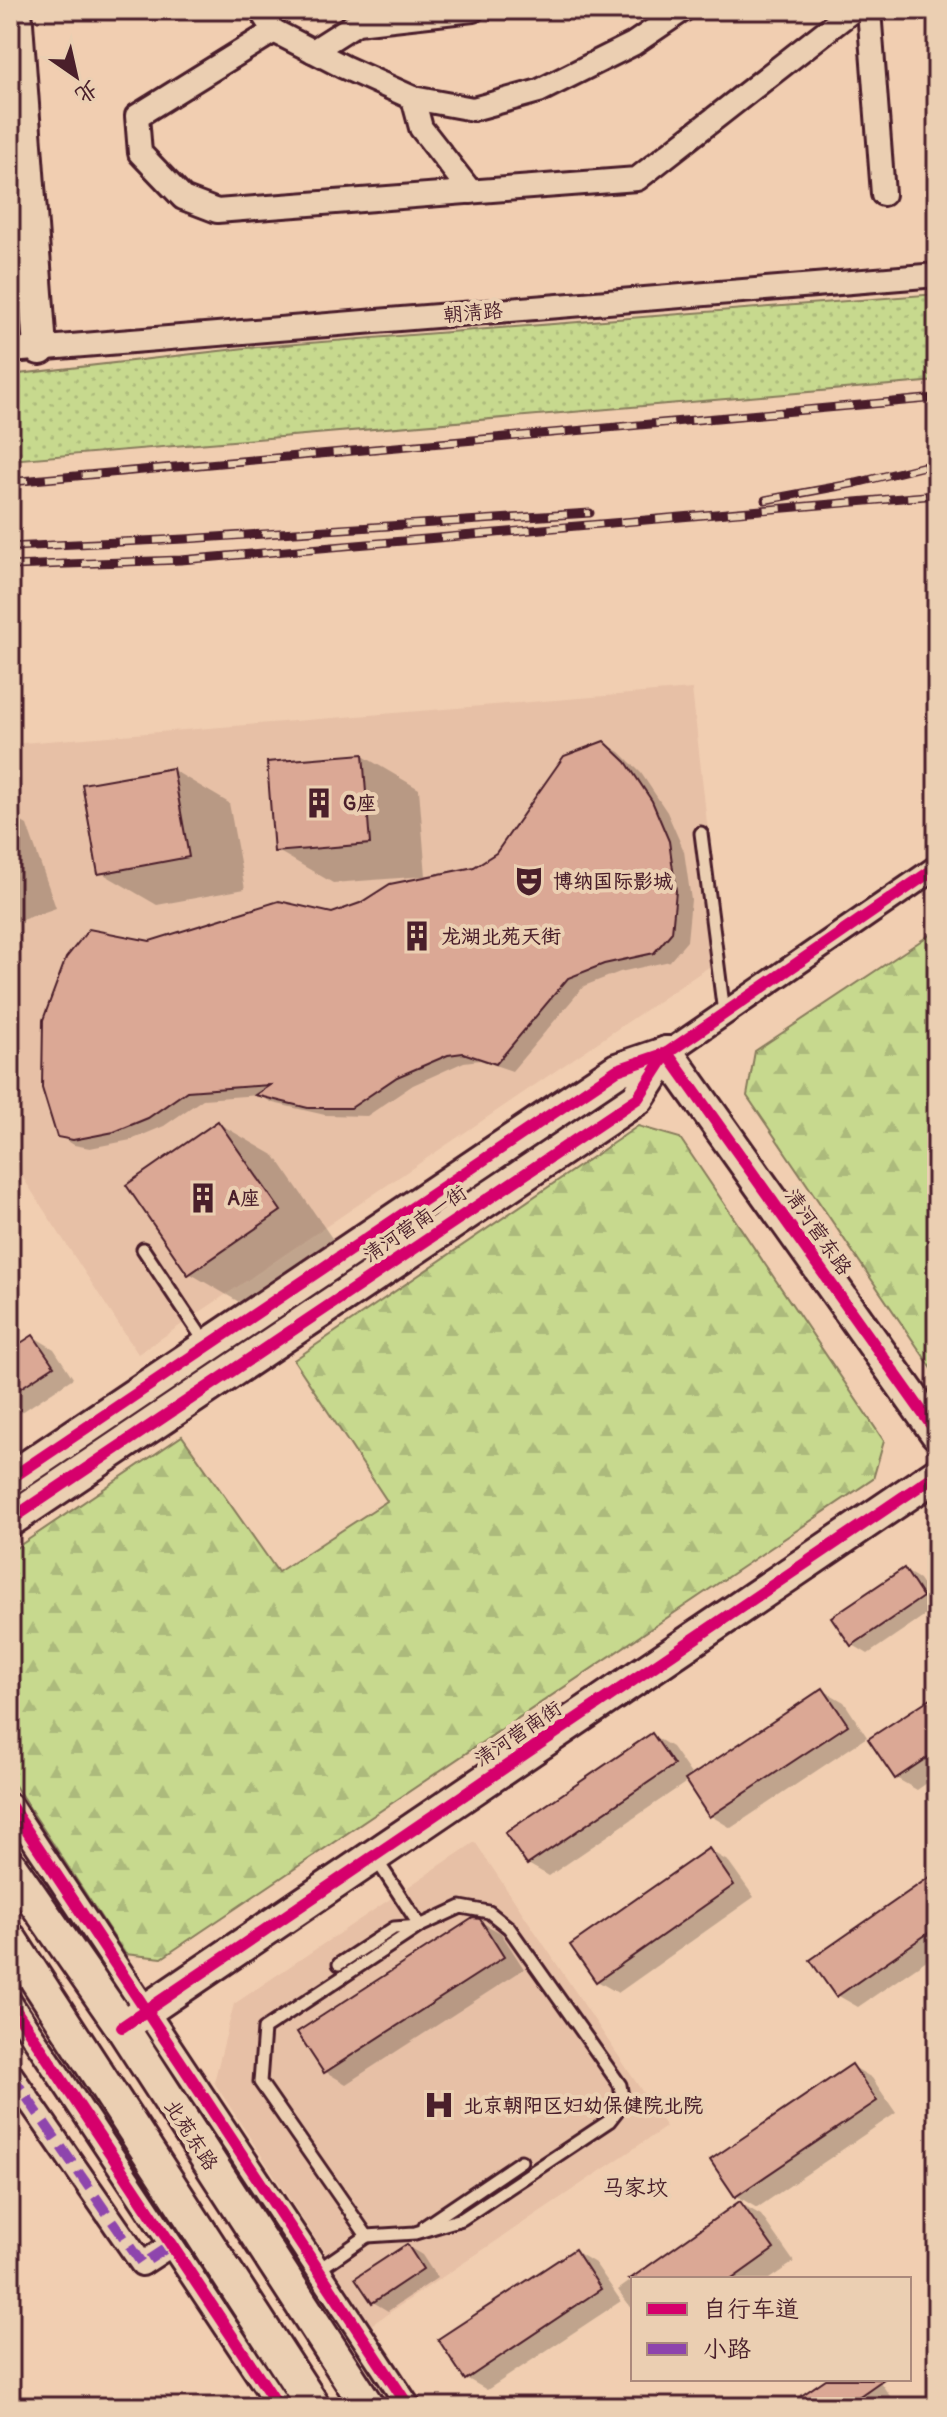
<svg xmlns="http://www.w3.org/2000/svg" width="947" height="2417" viewBox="0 0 947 2417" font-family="Pangolin,'LXGW WenKai TC',sans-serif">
  <defs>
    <pattern id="grass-dots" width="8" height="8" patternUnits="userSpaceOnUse" patternTransform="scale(2)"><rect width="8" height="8" fill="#c7d98e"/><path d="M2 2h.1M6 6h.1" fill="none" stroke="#acba7b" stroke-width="1.8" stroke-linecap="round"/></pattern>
    <pattern id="forest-firs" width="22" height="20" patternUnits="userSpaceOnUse" patternTransform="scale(2)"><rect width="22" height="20" fill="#c7d98e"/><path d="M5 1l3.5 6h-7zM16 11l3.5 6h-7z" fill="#acba7b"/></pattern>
  </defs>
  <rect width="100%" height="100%" fill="#f1ceb1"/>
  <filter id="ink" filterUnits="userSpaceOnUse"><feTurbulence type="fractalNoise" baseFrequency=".0125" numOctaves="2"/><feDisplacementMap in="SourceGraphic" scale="16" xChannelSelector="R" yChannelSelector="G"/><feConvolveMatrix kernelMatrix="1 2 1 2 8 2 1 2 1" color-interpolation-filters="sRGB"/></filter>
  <g filter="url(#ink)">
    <g fill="#e7c0a6">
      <polygon points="692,689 722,958 138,1354 10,1158 10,744"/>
      <polygon points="475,1842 666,2127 371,2325 214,2082 234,2004"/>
    </g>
    <polygon fill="url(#grass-dots)" stroke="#887c5c" stroke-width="2" points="937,294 937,381 10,460 10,375 245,348"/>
    <g fill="url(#forest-firs)" stroke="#887c5c" stroke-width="2">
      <polygon points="937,930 937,1376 747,1096 755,1051"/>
      <polygon points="638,1126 680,1138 884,1441 873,1479 162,1958 125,1954 10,1778 10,1552 182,1436 278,1572 387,1501 294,1360"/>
    </g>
    <g fill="#0003">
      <polygon points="934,46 937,46 937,104"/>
      <polygon points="604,743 620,752 641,773 667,812 684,851 691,900 687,941 670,961 620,972 584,986 512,1071 480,1060 464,1062 413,1085 367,1116 325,1115 273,1103 259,1095 203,1099 164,1126 131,1140 90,1148 74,1145 58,1135 150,943 332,915 475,869 498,855"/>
      <polygon points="363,756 419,789 426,876 333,883 276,850"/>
      <polygon points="173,770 229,803 245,889 157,905 100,872"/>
      <polygon points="10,815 27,825 56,908 10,924"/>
      <polygon points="218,1123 275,1156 336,1244 246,1306 189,1273"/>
      <polygon points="34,1337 54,1349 73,1378 10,1420 10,1353"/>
      <polygon points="904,1570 919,1579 937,1607 868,1654 853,1645"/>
      <polygon points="823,1690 844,1702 867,1737 731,1828 711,1816 688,1781 549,1876 528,1864 652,1735 672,1747 693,1777"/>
      <polygon points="937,1696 937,1776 917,1790 896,1778"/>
      <polygon points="709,1850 729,1862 754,1897 618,1993 597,1981"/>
      <polygon points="937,1875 937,1953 858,2007 837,1995"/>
      <polygon points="479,1921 501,1933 524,1969 346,2084 326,2072 300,2032"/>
      <polygon points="852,2066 872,2078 896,2113 757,2208 737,2196 713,2161"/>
      <polygon points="740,2203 761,2215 794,2262 769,2279 633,2279"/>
      <polygon points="407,2246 422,2255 437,2278 388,2311 373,2302"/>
      <polygon points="575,2251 595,2263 621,2301 487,2390 466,2378"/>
      <polygon points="633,2279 633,2310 618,2290"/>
      <polygon points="829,2379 878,2379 892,2399 881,2407 789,2407"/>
    </g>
    <g fill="#dba895" stroke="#4a1f2b" stroke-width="2">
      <polygon points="604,741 626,762 652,801 669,841 676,891 672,932 654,953 604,964 568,978 496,1064 463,1053 448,1055 397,1077 351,1108 308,1108 255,1095 270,1085 187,1091 148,1118 114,1132 73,1140 57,1137 42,1088 43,1020 66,958 89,929 150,941 279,901 332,913 360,903 390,884 474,867 496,853 564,756"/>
      <polygon points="363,754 370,844 274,852 267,762"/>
      <polygon points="173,768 189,857 98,874 82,784"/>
      <polygon points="218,1121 281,1211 188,1275 126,1185"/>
      <polygon points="33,1335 54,1366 10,1395 10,1350"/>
      <polygon points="904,1568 923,1597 851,1646 831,1617"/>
      <polygon points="823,1688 848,1725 709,1817 685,1780"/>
      <polygon points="937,1694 937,1751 895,1779 868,1739"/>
      <polygon points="652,1733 674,1765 527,1865 505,1833"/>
      <polygon points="709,1848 734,1885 596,1982 570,1945"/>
      <polygon points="937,1872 937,1927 836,1997 810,1960"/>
      <polygon points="473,1918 480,1919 504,1957 324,2073 297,2032"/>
      <polygon points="852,2064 877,2101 735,2197 710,2160"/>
      <polygon points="740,2201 774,2249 732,2279 630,2279"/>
      <polygon points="407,2244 423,2269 372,2303 355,2278"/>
      <polygon points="575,2249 601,2289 465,2380 438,2339"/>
      <polygon points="826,2379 884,2379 844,2407 785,2407"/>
    </g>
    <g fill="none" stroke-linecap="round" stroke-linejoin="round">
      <g stroke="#4a1f2b" stroke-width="17">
        <g id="lane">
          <polyline points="701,833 724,1013"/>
          <polyline points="143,1249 207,1345"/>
          <polyline points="376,1859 420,1926"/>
          <polyline points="339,1964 394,1928 420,1926 461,1907 489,1912 509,1928 620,2085 623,2103 609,2121 462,2219 415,2233 367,2236 260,2082 264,2029 420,1926"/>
          <polyline points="425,2226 521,2161"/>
          <polyline points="318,2270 367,2236"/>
        </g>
      </g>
      <g stroke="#4a1f2b" stroke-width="28">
        <g id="street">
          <polyline points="260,10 274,31 344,67 413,98 473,109 539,91 633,44 683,10"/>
          <polyline points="869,10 883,194"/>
          <polyline points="274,31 137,116 140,153 183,198 217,211 637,179 853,10"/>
          <polyline points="313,51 357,23 473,10"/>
          <polyline points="413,98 421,128 471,192"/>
          <polyline points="10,351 937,275"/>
          <polyline points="667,1053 937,867"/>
          <polyline points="10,1805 409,2407"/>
          <polyline points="10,2002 279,2407"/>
          <polyline points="10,2073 142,2264 171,2245"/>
        </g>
      </g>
      <g stroke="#4a1f2b" stroke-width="38">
        <g id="secondary">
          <polyline points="15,10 40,348"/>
          <polyline points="667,1053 937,1433"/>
          <polyline points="10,1479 617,1070 667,1053"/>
          <polyline points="10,1520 638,1098 667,1053"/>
          <polyline points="10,1866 122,2027 368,2407"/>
          <polyline points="10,1939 314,2407"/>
          <polyline points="122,2027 937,1474"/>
        </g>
      </g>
      <use href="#lane" stroke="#ebcfb2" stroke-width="11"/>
      <use href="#street" stroke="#ebcfb2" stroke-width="22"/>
      <use href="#secondary" stroke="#ebcfb2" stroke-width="32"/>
      <g stroke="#4a1f2b" stroke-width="9">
        <g id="rail">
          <polyline points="10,482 937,398"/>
          <polyline points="765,500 856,483 937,463"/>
          <polyline points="10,547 185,539 590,513"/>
          <polyline points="10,566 181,560 937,495"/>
        </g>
      </g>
      <use href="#rail" stroke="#ebcfb2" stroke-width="6" stroke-dasharray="18" stroke-linecap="butt"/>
      <polyline stroke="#8e44ad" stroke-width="10" stroke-dasharray="20 10" stroke-linecap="butt" points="10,2073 142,2264 171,2245"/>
      <g stroke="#ebcfb2" stroke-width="17">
        <g id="cycleway">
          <polyline points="667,1053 937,1433"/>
          <polyline points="10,1479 617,1070 667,1053 937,867"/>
          <polyline points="10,1520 638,1098 667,1053"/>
          <polyline points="10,1805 409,2407"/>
          <polyline points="10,2002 279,2407"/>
          <polyline points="122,2027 937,1474"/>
        </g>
      </g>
      <use href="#cycleway" stroke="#d6006c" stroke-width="12"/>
    </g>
  </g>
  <defs>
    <g id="building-bare" transform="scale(2.4)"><path d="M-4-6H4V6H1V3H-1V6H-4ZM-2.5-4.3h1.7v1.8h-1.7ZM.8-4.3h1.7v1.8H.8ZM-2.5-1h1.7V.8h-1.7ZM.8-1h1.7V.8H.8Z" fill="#4a1f2b" stroke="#ebcfb2" stroke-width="2.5" paint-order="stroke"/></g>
    <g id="theatre-bare" transform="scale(2.4)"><path d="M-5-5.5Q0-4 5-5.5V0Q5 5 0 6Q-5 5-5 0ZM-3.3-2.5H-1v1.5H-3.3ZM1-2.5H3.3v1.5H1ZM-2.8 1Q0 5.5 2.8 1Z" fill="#4a1f2b" stroke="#ebcfb2" stroke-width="2.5" paint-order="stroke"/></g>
    <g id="hospital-bare" transform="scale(2.4)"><path d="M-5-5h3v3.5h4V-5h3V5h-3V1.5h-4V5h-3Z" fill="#4a1f2b" stroke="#ebcfb2" stroke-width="2.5" paint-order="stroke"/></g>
  </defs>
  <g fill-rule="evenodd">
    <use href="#building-bare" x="319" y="803"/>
    <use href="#theatre-bare" x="529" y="881"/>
    <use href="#building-bare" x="417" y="936"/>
    <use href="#building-bare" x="203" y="1198"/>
    <use href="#hospital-bare" x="439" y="2105"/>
  </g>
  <g text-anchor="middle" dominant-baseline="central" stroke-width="8" stroke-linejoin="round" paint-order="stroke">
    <g font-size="20" fill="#4a1f2b" stroke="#ebcfb2">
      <text transform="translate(473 313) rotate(-5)">朝清路</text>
      <text transform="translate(415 1224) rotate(-34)">清河营南一街</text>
      <text transform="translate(818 1232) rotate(55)">清河营东路</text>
      <text transform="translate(518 1734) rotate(-34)">清河营南街</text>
      <text transform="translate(191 2135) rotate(57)">北苑东路</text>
    </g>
    <g font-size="20" font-weight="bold" fill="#4a1f2b" stroke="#ebcfb2" text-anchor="start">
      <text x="343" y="803">G座</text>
      <text x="553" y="881">博纳国际影城</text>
      <text x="441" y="936">龙湖北苑天街</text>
      <text x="227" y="1198">A座</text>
      <text x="463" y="2105">北京朝阳区妇幼保健院北院</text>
    </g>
    <g font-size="22" fill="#4a1f2b" stroke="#ebcfb2">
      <text x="635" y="2188">马家坟</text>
    </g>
  </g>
  <rect width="947" height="2417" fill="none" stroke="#ebcfb2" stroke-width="40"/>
  <rect x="20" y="20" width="907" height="2377" fill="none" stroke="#4a1f2b" stroke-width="3" filter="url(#ink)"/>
  <rect x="631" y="2277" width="280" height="104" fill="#ebcfb2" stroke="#ab897c" stroke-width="2"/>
  <rect x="647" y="2303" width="40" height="12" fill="#d6006c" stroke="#ab897c" stroke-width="2"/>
  <text x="703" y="2317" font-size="24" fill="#4a1f2b">自行车道</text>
  <rect x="647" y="2343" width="40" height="12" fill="#8e44ad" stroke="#ab897c" stroke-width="2"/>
  <text x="703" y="2357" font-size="24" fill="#4a1f2b">小路</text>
  <g transform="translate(76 76) rotate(146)" stroke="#ebcfb2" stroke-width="6" paint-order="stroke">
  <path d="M0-6L14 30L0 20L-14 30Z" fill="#4a1f2b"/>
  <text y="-12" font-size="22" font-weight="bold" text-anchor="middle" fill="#4a1f2b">北</text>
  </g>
</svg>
